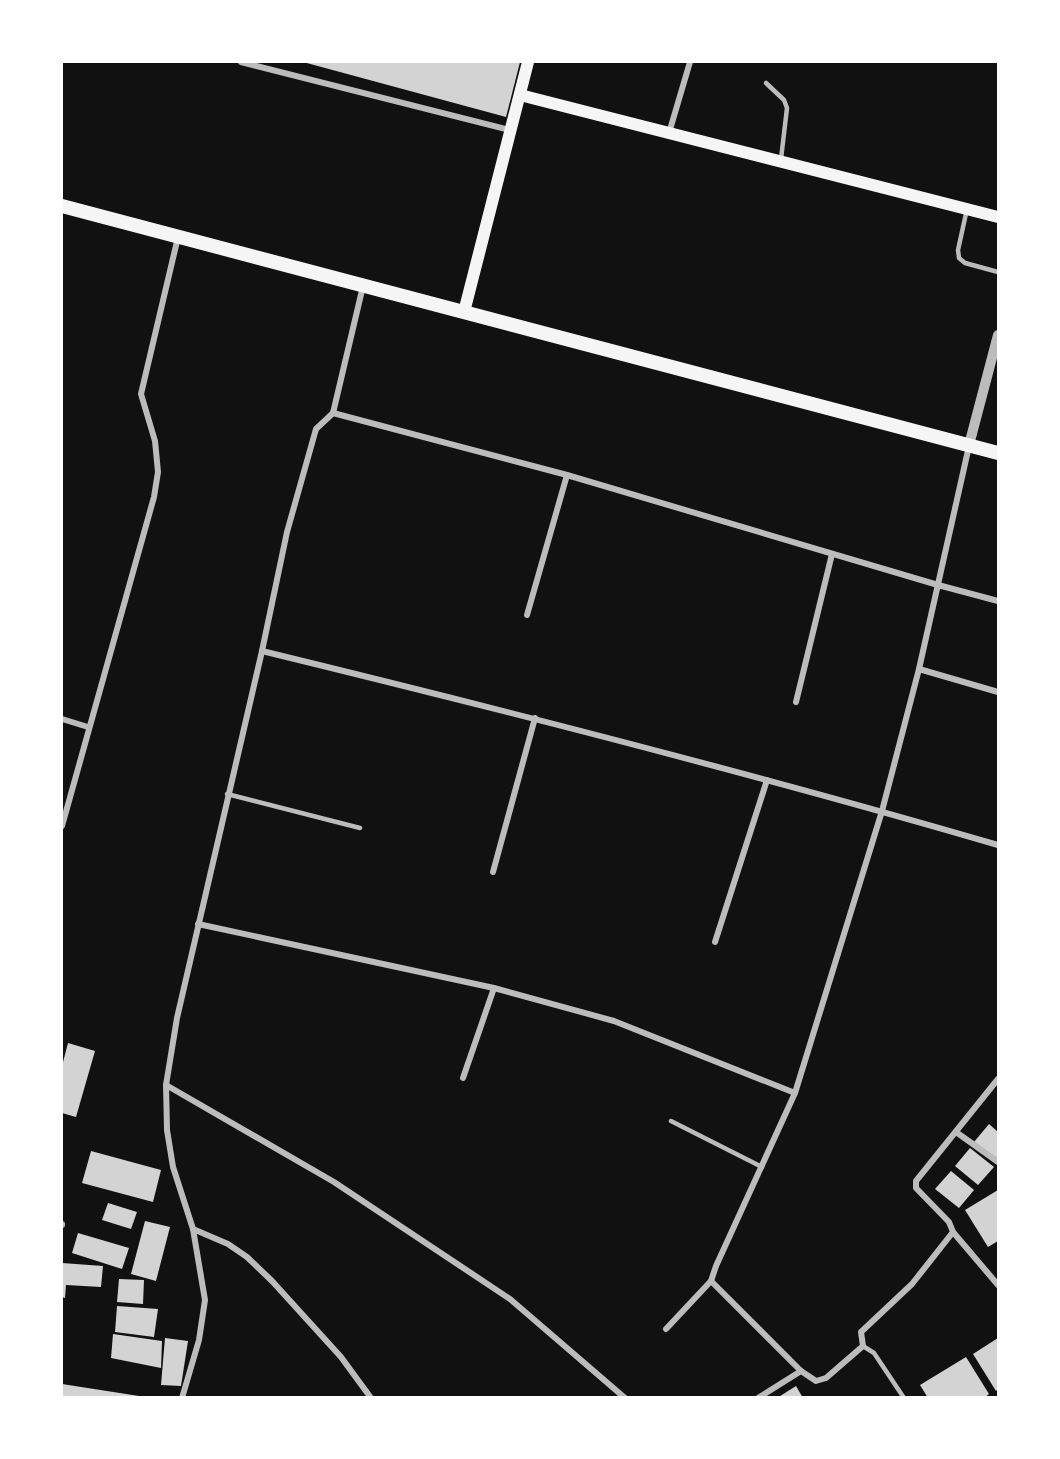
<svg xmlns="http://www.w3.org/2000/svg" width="1060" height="1459" viewBox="0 0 1060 1459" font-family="'Nunito Sans',sans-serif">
  <rect width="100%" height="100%" fill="#111"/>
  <g fill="#d3d3d3">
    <polygon points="303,62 520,62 506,117"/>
    <polygon points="68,1043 95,1051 76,1117 62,1113 62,1066"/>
    <polygon points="989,1124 998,1132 998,1160 974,1142"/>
    <polygon points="970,1148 994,1167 978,1185 955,1166"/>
    <polygon points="91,1151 161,1170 153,1202 82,1183"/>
    <polygon points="951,1171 974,1190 959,1208 935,1189"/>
    <polygon points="998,1190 998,1241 988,1247 965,1210"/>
    <polygon points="108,1203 137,1212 131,1229 102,1220"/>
    <polygon points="145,1221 170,1227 156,1281 131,1274"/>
    <polygon points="78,1233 129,1248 122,1269 72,1253"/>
    <polygon points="62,1263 103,1266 101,1287 66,1285 65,1298 62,1297"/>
    <polygon points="119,1279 144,1280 143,1304 117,1302"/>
    <polygon points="117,1306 158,1309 154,1337 115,1332"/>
    <polygon points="113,1334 162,1341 161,1368 111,1358"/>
    <polygon points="165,1338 188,1341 181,1386 161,1385"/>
    <polygon points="998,1338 998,1389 996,1391 973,1354"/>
    <polygon points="966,1357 989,1394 984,1398 928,1398 920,1385"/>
    <polygon points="62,1384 139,1396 139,1398 62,1398"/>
    <polygon points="796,1386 803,1398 777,1398"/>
  </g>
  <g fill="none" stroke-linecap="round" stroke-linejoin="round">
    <g stroke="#bcbcbc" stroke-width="4.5">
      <polyline points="766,83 784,100 787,108 781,159"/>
      <polyline points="967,209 958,250 959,258 965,263 998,272"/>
      <polyline points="227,794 360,828"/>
      <polyline points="671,1121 762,1167"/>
      <polyline points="863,1346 874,1353 904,1398"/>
    </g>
    <g stroke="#bcbcbc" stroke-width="6">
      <polyline points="241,62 510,130"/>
      <polyline points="669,133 690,62"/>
      <polyline points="333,413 567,475 938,585 998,601"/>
      <polyline points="527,615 567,475"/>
      <path d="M 262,651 C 508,711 755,774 998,845"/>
      <polyline points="919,669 998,692"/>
      <polyline points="796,702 832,554"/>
      <polyline points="62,719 88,727"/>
      <polyline points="62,826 154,497 158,472 155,441 141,394 178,237"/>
      <polyline points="493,872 535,718"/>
      <polyline points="198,924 494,988 614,1021 795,1093"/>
      <polyline points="715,942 767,780"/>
      <polyline points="463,1078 494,988"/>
      <polyline points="166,1085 334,1182 510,1299 625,1398"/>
      <polyline points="956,1132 998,1162"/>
      <polyline points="62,1224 62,1225"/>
      <polyline points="193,1229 228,1244 247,1257 272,1281 341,1357 371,1398"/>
      <polyline points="953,1232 998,1285"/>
      <polyline points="711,1281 801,1371 816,1381 826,1378 863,1346 861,1332 912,1284 953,1232 949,1222 916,1188 916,1181 998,1079"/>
      <polyline points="666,1329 711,1281 716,1266 795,1093 882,811 919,669 969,446"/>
      <polyline points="182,1398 199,1340 205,1300 193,1229 173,1167 167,1130 166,1085 177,1018 262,651 287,532 316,429 333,413 363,286"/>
      <polyline points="758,1398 801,1371"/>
    </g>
    <polyline stroke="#bcbcbc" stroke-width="10" points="969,445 998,335"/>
    <g stroke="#f5f5f5" stroke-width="12">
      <polyline points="520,95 998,217"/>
      <polyline points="464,312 528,62"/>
    </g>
    <polyline stroke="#f5f5f5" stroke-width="14" points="62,206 998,453"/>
  </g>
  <rect width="1060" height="1459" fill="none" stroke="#ffffff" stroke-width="126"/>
</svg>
